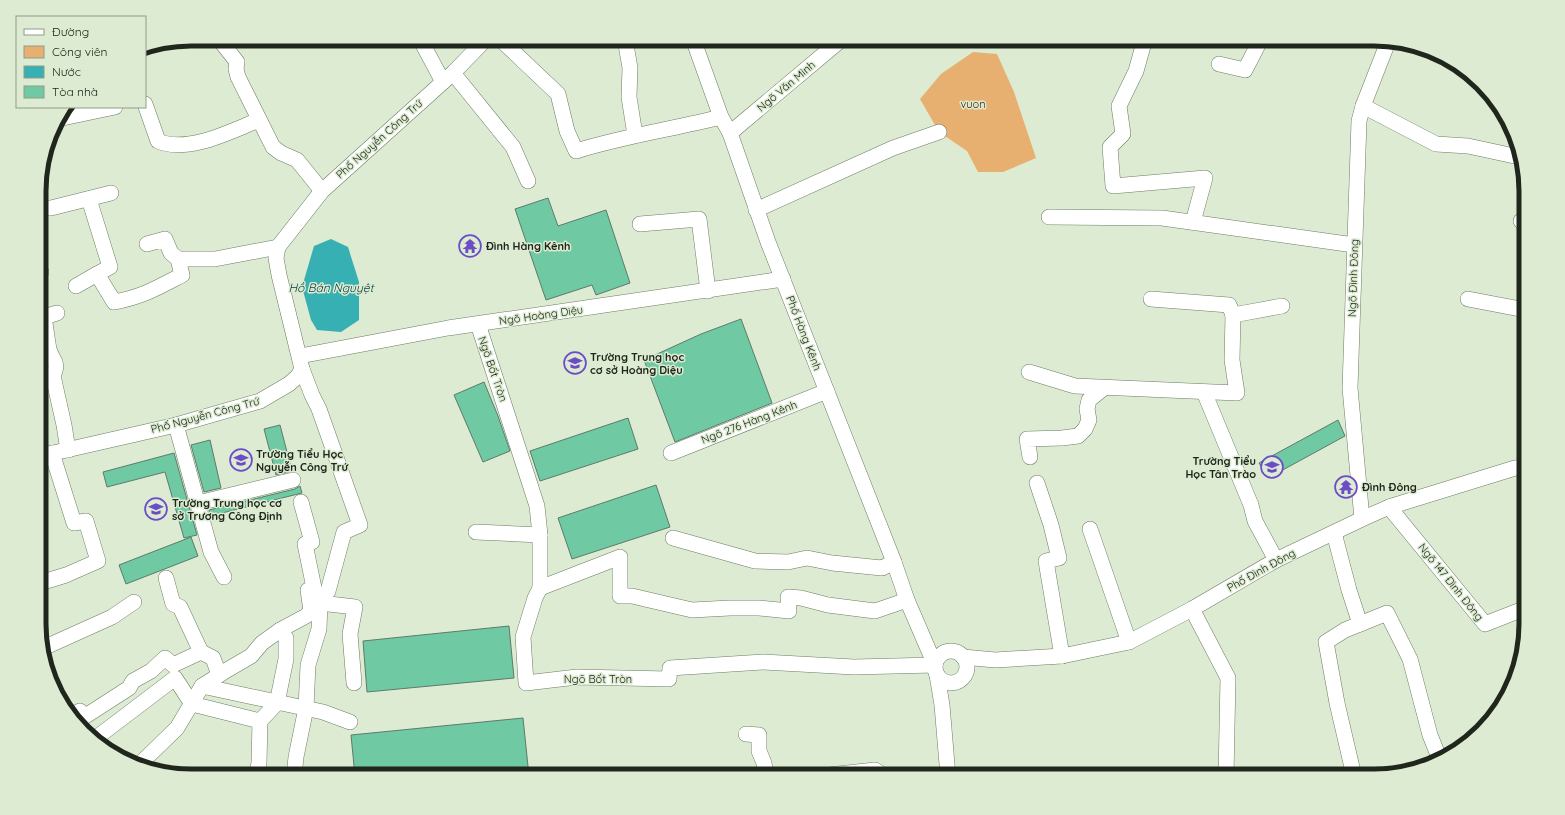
<svg xmlns="http://www.w3.org/2000/svg" width="1565" height="815" viewBox="0 0 1565 815" font-family="Quicksand,sans-serif">
  <rect width="100%" height="100%" fill="#dcebd1"/>
  <polygon fill="#e8b070" points="973,52 997,54 1014,92 1036,158 1003,172 978,172 967,151 939,132 920,99 941,74"/>
  <polygon fill="#36b0b2" points="331,239 348,247 359,282 359,320 341,332 317,330 311,320 302,287 314,246"/>
  <g fill="#6fc9a2" stroke="#5e7a6d">
    <polygon points="548,198 558,226 606,210 630,283 596,295 592,285 546,300 515,209"/>
    <polygon points="741,319 772,403 675,442 644,360 701,334"/>
    <polygon points="484,382 498,416 510,451 483,462 454,395"/>
    <polygon points="628,418 638,449 540,481 530,451"/>
    <polygon points="1338,420 1345,436 1268,478 1259,463"/>
    <polygon points="280,425 292,471 276,475 264,429"/>
    <polygon points="210,440 221,488 204,492 191,445"/>
    <polygon points="174,453 197,535 184,538 165,472 107,487 103,472"/>
    <polygon points="656,485 670,527 572,559 558,518"/>
    <polygon points="300,486 302,493 210,516 209,510 295,489"/>
    <polygon points="191,537 198,556 126,584 119,565"/>
    <polygon points="509,626 514,678 367,692 363,641"/>
    <polygon points="523,718 529,776 355,776 351,735"/>
  </g>
  <g fill="none" stroke-linecap="round" stroke-linejoin="round">
    <g stroke="#6e7c65" stroke-width="16">
      <g id="minor">
        <polyline points="219,39 237,62 236,69 238,77 273,147 281,153 297,160 322,191"/>
        <polyline points="420,39 443,82"/>
        <path d="M 500,39 L 558,94 L 567,131 L 576,151 C 624,136 673,129 721,117"/>
        <polyline points="625,39 630,68 629,97 635,135"/>
        <polyline points="1145,39 1136,71 1119,106 1123,134 1110,147 1113,186 1205,178 1193,222"/>
        <polyline points="1219,64 1245,70 1261,39"/>
        <polyline points="453,73 513,147 528,181"/>
        <path d="M 145,104 L 158,141 C 188,154 231,131 259,120"/>
        <polyline points="1363,106 1436,144 1468,146 1519,157"/>
        <polyline points="58,119 115,107"/>
        <polyline points="730,133 842,39"/>
        <polyline points="89,199 110,267 97,274"/>
        <polyline points="39,208 51,208 111,193"/>
        <polyline points="756,210 893,148 939,132"/>
        <polyline points="1049,217 1162,218 1354,245"/>
        <polyline points="1521,221 1525,221"/>
        <polyline points="640,224 699,219 708,291"/>
        <polyline points="178,259 215,259 278,247"/>
        <polyline points="40,273 41,272"/>
        <path d="M 76,286 L 97,274 L 114,302 C 142,297 157,288 182,275 L 178,259 L 171,253 L 165,239 L 147,244"/>
        <polyline points="1151,299 1229,305 1233,315"/>
        <polyline points="1468,299 1525,310"/>
        <path d="M 57,313 L 44,317 C 46,328 47,339 49,349 C 52,361 60,361 53,376 L 64,425 L 68,450"/>
        <polyline points="478,324 537,506 540,535 540,588 535,598 523,637 526,683 577,677 669,679 670,668 763,662 854,667 935,665 907,600 894,562 768,242 730,133 721,117 693,39"/>
        <polyline points="300,356 448,328 783,279"/>
        <polyline points="1029,372 1075,386 1237,393 1232,360 1233,315 1282,306"/>
        <polyline points="1204,392 1251,505 1255,521 1276,560"/>
        <polyline points="176,425 211,552 224,577"/>
        <polyline points="671,453 827,391"/>
        <polyline points="40,456 176,425 260,401 289,384 298,376 302,369 279,275 276,258 278,247 322,191 453,73 486,39"/>
        <polyline points="1030,457 1027,439 1062,438 1078,436 1085,429 1089,420 1087,409 1089,400 1104,388"/>
        <polyline points="1037,483 1051,525 1059,558 1046,561 1062,656"/>
        <polyline points="301,502 312,542 305,544 314,588 308,590 311,611"/>
        <polyline points="198,503 293,480"/>
        <polyline points="1389,507 1485,624 1526,608"/>
        <polyline points="1362,519 1350,388 1359,121 1363,106 1388,42"/>
        <polyline points="1090,529 1129,642"/>
        <polyline points="476,532 540,535"/>
        <polyline points="1334,533 1349,590 1360,624 1345,630 1326,642 1337,703 1354,776"/>
        <polyline points="673,538 755,561 788,562 807,558 832,563 882,568 894,562"/>
        <polyline points="166,578 173,604 180,607 201,652 213,658 219,675"/>
        <polyline points="40,583 66,575 98,561 86,521 74,523 52,453"/>
        <polyline points="540,588 620,557 620,596 632,596 692,610 730,608 759,608 789,611 788,597 801,598 828,605 875,611 907,600"/>
        <polyline points="1192,609 1228,678 1226,776"/>
        <polyline points="1360,624 1387,613 1410,659 1430,735 1440,760"/>
        <polyline points="41,649 112,617 134,602"/>
        <circle cx="951" cy="667" r="16"/>
        <polyline points="963,657 995,660 1062,656 1129,642 1192,609 1276,560 1362,519 1389,507 1515,468 1526,467"/>
        <polyline points="937,675 942,705 948,776"/>
        <polyline points="202,686 323,712 350,722"/>
        <polyline points="70,716 80,711 84,717 129,688 133,681 151,671 165,658 173,665 201,652"/>
        <polyline points="746,734 759,735 759,751 764,763 766,776"/>
        <polyline points="96,738 175,678 192,704 260,721"/>
        <polyline points="140,764 177,728 202,686 227,670 251,656 262,643 280,630 306,616 320,603 328,591 344,532 360,525 319,409 312,395 302,369"/>
        <polyline points="256,776 259,763 260,721 277,703 286,659 286,638 280,630"/>
        <polyline points="294,776 296,757 306,708 308,665 319,629 320,603 355,607 350,634 354,683"/>
        <polyline points="820,776 875,770 885,776"/>
      </g>
    </g>
    <use href="#minor" stroke="#fff" stroke-width="15"/>
  </g>
  <defs>
    <g id="temple-ring" transform="scale(1.15)"><circle r="9.5" fill="#dcebd1" stroke="#6d4dc6" stroke-width="1.5"/><path d="M0-6L5-2H3V0L6.5 2.5H4V6H1.5V3h-3V6H-4V2.5H-6.5L-3 0V-2H-5Z" fill="#6d4dc6"/></g>
    <g id="school-ring" transform="scale(1.15)"><circle r="9.5" fill="#dcebd1" stroke="#6d4dc6" stroke-width="1.5"/><path d="M0-5L7-2L0 1L-7-2ZM-4 1L0 2.5L4 1V4Q0 6-4 4Z" fill="#6d4dc6"/></g>
  </defs>
  <g fill-rule="evenodd">
    <use href="#temple-ring" x="470" y="246"/>
    <use href="#school-ring" x="575" y="363"/>
    <use href="#school-ring" x="241" y="460"/>
    <use href="#school-ring" x="1272" y="467"/>
    <use href="#temple-ring" x="1346" y="487"/>
    <use href="#school-ring" x="156" y="509"/>
  </g>
  <g text-anchor="middle" dominant-baseline="central" stroke-width="3" stroke-linejoin="round" paint-order="stroke">
    <g font-size="11" fill="#20261c" stroke="#dcebd1">
      <text transform="translate(786 86) rotate(-40)">Ngõ Văn Minh</text>
      <text transform="translate(379 139) rotate(-42)">Phố Nguyễn Công Trứ</text>
      <text transform="translate(1353 278) rotate(-88)">Ngõ Đình Đông</text>
      <text transform="translate(541 315) rotate(-8)">Ngõ Hoàng Diệu</text>
      <text transform="translate(804 333) rotate(69)">Phố Hàng Kênh</text>
      <text transform="translate(493 369) rotate(71)">Ngõ Bốt Tròn</text>
      <text transform="translate(205 415) rotate(-15)">Phố Nguyễn Công Trứ</text>
      <text transform="translate(749 422) rotate(-21)">Ngõ 276 Hàng Kênh</text>
      <text transform="translate(1261 570) rotate(-29)">Phố Đình Đông</text>
      <text transform="translate(1451 582) rotate(51)">Ngõ 147 Đình Đông</text>
      <text x="598" y="679">Ngõ Bốt Tròn</text>
    </g>
    <g font-size="11" fill="#3c2508" stroke="#dcebd1">
      <text x="973" y="104">vuon</text>
    </g>
    <g font-size="11" font-weight="bold" fill="#20261c" stroke="#dcebd1" text-anchor="start">
      <text x="486" y="246">Đình Hàng Kênh</text>
      <text x="590" y="357">Trường Trung học<tspan x="590" dy="13">cơ sở Hoàng Diệu</tspan></text>
      <text x="256" y="454">Trường Tiểu Học<tspan x="256" dy="13">Nguyễn Công Trứ</tspan></text>
      <text x="1256" y="461" text-anchor="end">Trường Tiểu<tspan x="1256" dy="13">Học Tân Trào</tspan></text>
      <text x="1362" y="487">Đình Đông</text>
      <text x="172" y="503">Trường Trung học cơ<tspan x="172" dy="13">sở Trương Công Định</tspan></text>
    </g>
    <g font-size="12" font-style="italic" fill="#053e3e" stroke="#dcebd1">
      <text x="331" y="287">Hồ Bán Nguyệt</text>
    </g>
  </g>
  <path d="M0 0H1565V815H0ZM191 46H1374A145 145 0 0 1 1519 191V624A145 145 0 0 1 1374 769H191A145 145 0 0 1 46 624V191A145 145 0 0 1 191 46Z" fill="#dcebd1" fill-rule="evenodd"/>
  <path fill="none" stroke="#20261c" stroke-width="5" d="M191 46H1374A145 145 0 0 1 1519 191V624A145 145 0 0 1 1374 769H191A145 145 0 0 1 46 624V191A145 145 0 0 1 191 46Z"/>
  <rect x="16" y="16" width="130" height="92" fill="#dcebd1" stroke="#919c89"/>
  <rect x="24" y="29" width="20" height="6" fill="#ffffff" stroke="#919c89"/>
  <text x="52" y="36" font-size="12" fill="#20261c">Đường</text>
  <rect x="24" y="46" width="20" height="12" fill="#e8b070" stroke="#919c89"/>
  <text x="52" y="56" font-size="12" fill="#20261c">Công viên</text>
  <rect x="24" y="66" width="20" height="12" fill="#36b0b2" stroke="#919c89"/>
  <text x="52" y="76" font-size="12" fill="#20261c">Nước</text>
  <rect x="24" y="86" width="20" height="12" fill="#6fc9a2" stroke="#919c89"/>
  <text x="52" y="96" font-size="12" fill="#20261c">Tòa nhà</text>
</svg>
